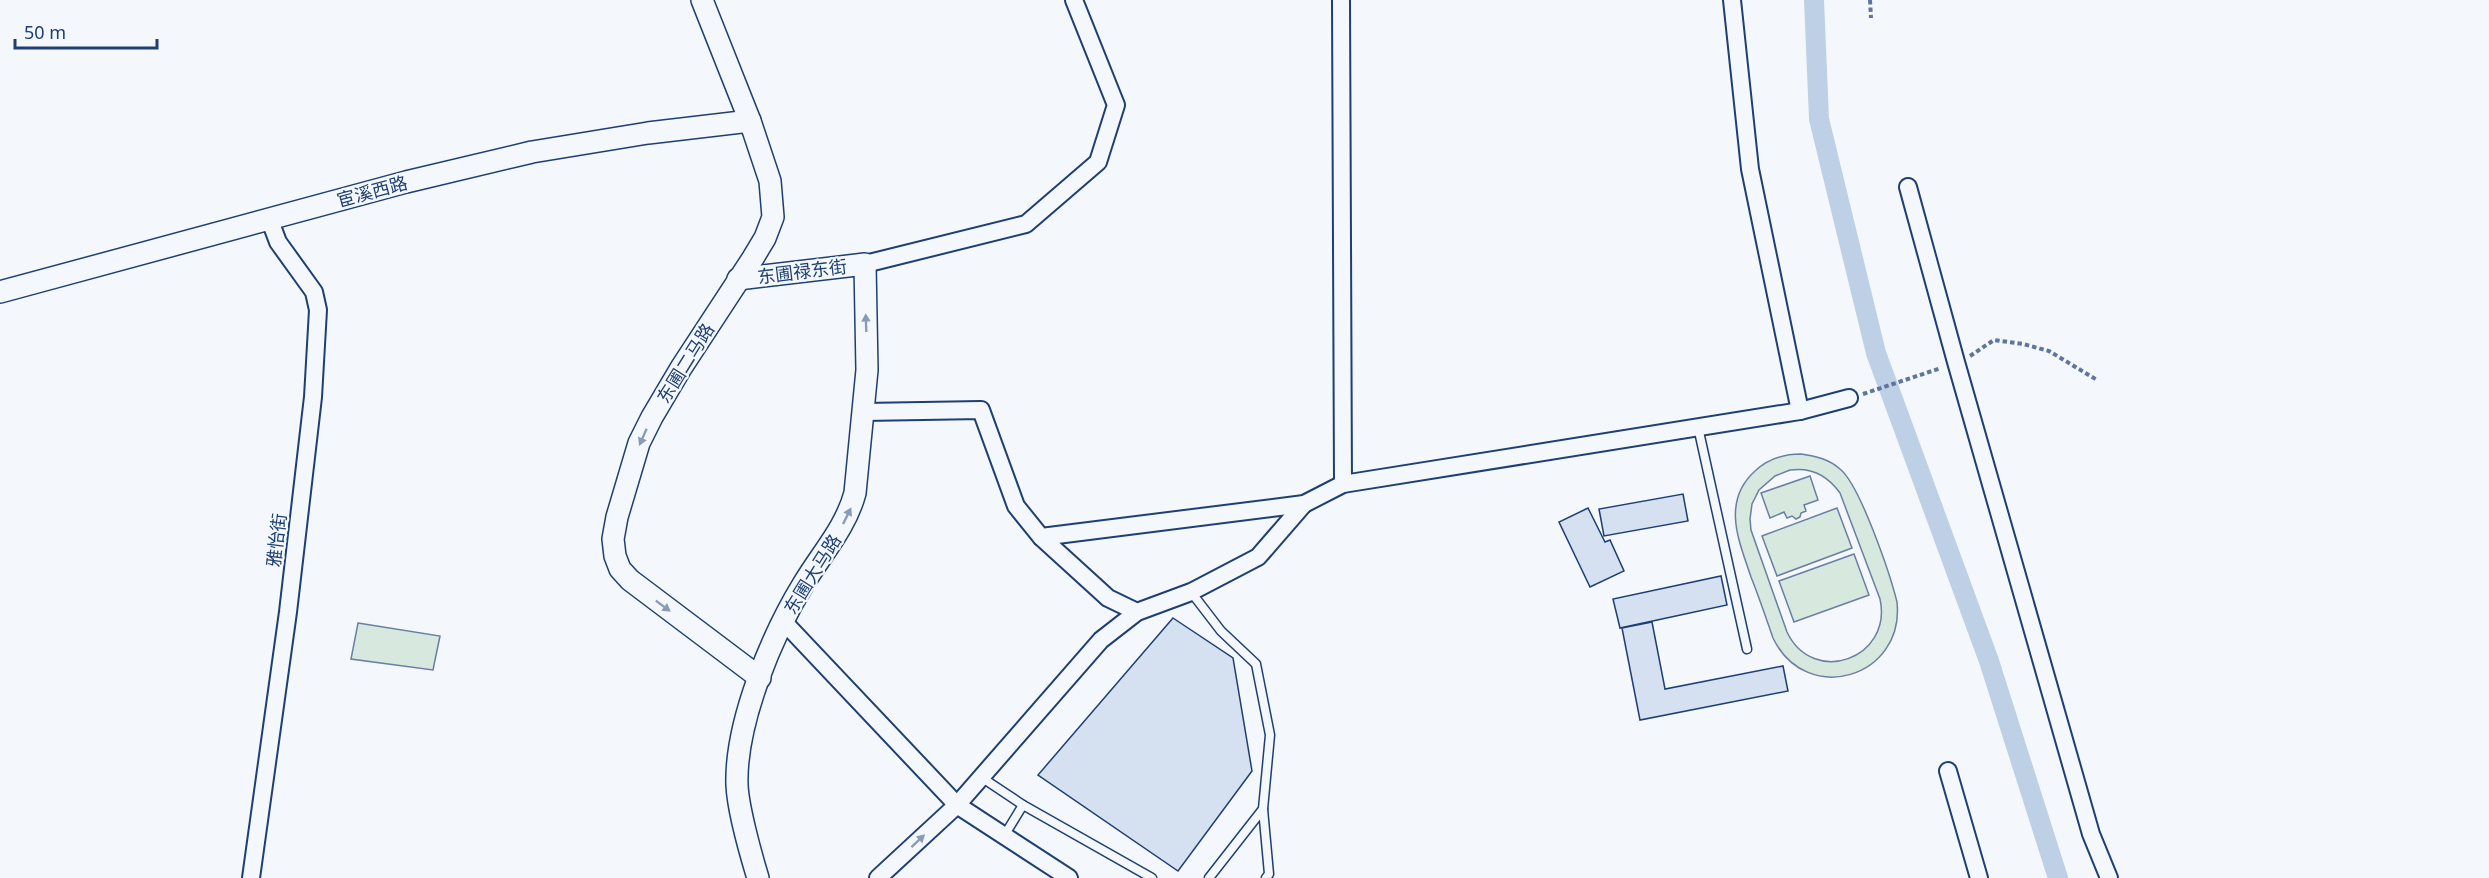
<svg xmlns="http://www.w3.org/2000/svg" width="2489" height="878" viewBox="0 0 2489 878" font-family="'Noto Sans','Noto Sans SC',sans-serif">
  <rect width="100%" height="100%" fill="#f4f7fb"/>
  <g fill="#d7e8df" stroke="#687fa3" stroke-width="1.5" fill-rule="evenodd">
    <path d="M 1801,454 C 1815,456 1829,459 1840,469 C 1860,485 1890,574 1897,602 C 1905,678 1806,707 1773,638 C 1766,618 1759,597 1751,577 C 1739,541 1721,502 1755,471 C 1768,459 1784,454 1801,454 ZM 1790,470 C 1811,467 1828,476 1840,493 L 1880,599 C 1893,659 1813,687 1787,632 L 1751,530 L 1750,519 L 1752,504 L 1759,490 L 1775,476 Z"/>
    <polygon points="1810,476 1818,500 1804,505 1806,511 1801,513 1800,517 1796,519 1792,516 1787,518 1784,512 1770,518 1761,493"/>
    <polygon points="1837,508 1852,548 1777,576 1762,536"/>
    <polygon points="1854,554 1869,595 1794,622 1779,581"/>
    <polygon points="358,623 440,636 433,670 351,659"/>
  </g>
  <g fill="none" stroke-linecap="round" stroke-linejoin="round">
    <polyline stroke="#bed0e5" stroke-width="20" points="1814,0 1819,119 1876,353 1989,661 2058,878"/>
  </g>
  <g fill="#d5e0f0" stroke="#1d3f73" stroke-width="1.5">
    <polygon points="1683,494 1688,521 1604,536 1599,509"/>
    <polygon points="1588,508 1605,542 1610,540 1624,571 1590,587 1559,522"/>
    <polygon points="1721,576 1727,605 1620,628 1613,599"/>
    <polygon points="1173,618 1233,658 1252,771 1178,871 1038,775"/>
    <polygon points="1652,622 1665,689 1783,666 1788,691 1640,720 1622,628"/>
  </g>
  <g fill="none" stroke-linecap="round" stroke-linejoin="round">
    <g stroke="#1d3f73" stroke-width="11">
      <g id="service">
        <polyline points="1698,427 1747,649"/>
        <polyline points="1191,592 1221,631 1256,664 1270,735 1263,809 1209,878"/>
        <polyline points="981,777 1023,805"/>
        <polyline points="1263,809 1269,874 1266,878"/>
        <polyline points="1004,836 1023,805 1152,878"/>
      </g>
    </g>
    <g stroke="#1d3f73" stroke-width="20">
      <g id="minor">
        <polyline points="1341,0 1343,484"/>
        <polyline points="1732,0 1750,169 1800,411"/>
        <polyline points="1908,187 1956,362 2091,834 2109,878"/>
        <polyline points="865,264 1026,224 1098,162 1116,105 1074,0"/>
        <polyline points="864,412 981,410 1016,506 1041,537 1304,504 1343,484 1800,411 1849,398"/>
        <polyline points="1041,537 1108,598 1137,612"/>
        <polyline points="783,621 957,805 1069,878"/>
        <polyline points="1948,771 1979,878"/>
        <polyline points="251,878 288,612 313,397 318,310 314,292 278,242 269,218"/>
        <polyline points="878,878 957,805 1101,640 1137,612 1191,592 1258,557 1304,504"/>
      </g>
    </g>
    <g stroke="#1d3f73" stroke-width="24">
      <g id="tertiary">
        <polyline points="702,0 750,121 770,181 773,217 765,238 753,258 681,368 652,417 639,443 617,517 613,539 615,556 620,569 630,580 760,678"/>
        <path d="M 738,279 L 865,264 L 867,370 L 855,493 C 846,527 822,553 804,583 C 772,635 735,723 737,785 C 738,808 751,855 758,878"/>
        <polyline points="0,292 406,182 532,152 648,133 750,121"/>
      </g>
    </g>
    <g stroke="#5e769c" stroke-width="4" stroke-dasharray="4.5 3" stroke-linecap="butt">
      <polyline points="1870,0 1871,18"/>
      <polyline points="1970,356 1994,340 2023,344 2049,351 2097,380"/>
      <polyline points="1863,394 1941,368"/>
    </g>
    <use href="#service" stroke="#f4f7fb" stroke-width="8"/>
    <use href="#minor" stroke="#f4f7fb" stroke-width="16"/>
    <use href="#tertiary" stroke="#f4f7fb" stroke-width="21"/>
  </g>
  <defs><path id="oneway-solid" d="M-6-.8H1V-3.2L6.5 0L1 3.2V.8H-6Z" transform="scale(1.5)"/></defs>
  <g fill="#889bb7">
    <use href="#oneway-solid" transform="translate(866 323) rotate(-92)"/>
    <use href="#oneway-solid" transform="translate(643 437) rotate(114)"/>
    <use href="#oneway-solid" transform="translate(847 516) rotate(-64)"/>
    <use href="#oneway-solid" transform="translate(663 606) rotate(37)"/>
    <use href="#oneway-solid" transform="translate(918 841) rotate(-43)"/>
  </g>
  <g text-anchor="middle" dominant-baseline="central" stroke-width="4.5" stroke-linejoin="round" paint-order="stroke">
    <g font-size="18" fill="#1d3f73" stroke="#f4f7fb">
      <text transform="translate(372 191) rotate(-15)">宦溪西路</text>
      <text transform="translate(802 271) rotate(-7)">东圃禄东街</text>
      <text transform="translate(685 363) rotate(-58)">东圃二马路</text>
      <text transform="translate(276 540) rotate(-83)">雅怡街</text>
      <text transform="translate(812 574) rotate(-58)">东圃大马路</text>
    </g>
  </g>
  <path d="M15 39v9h142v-9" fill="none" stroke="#1d3f73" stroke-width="3"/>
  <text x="24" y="39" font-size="18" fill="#1d3f73" stroke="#f4f7fb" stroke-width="4.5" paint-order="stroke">50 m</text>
</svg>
